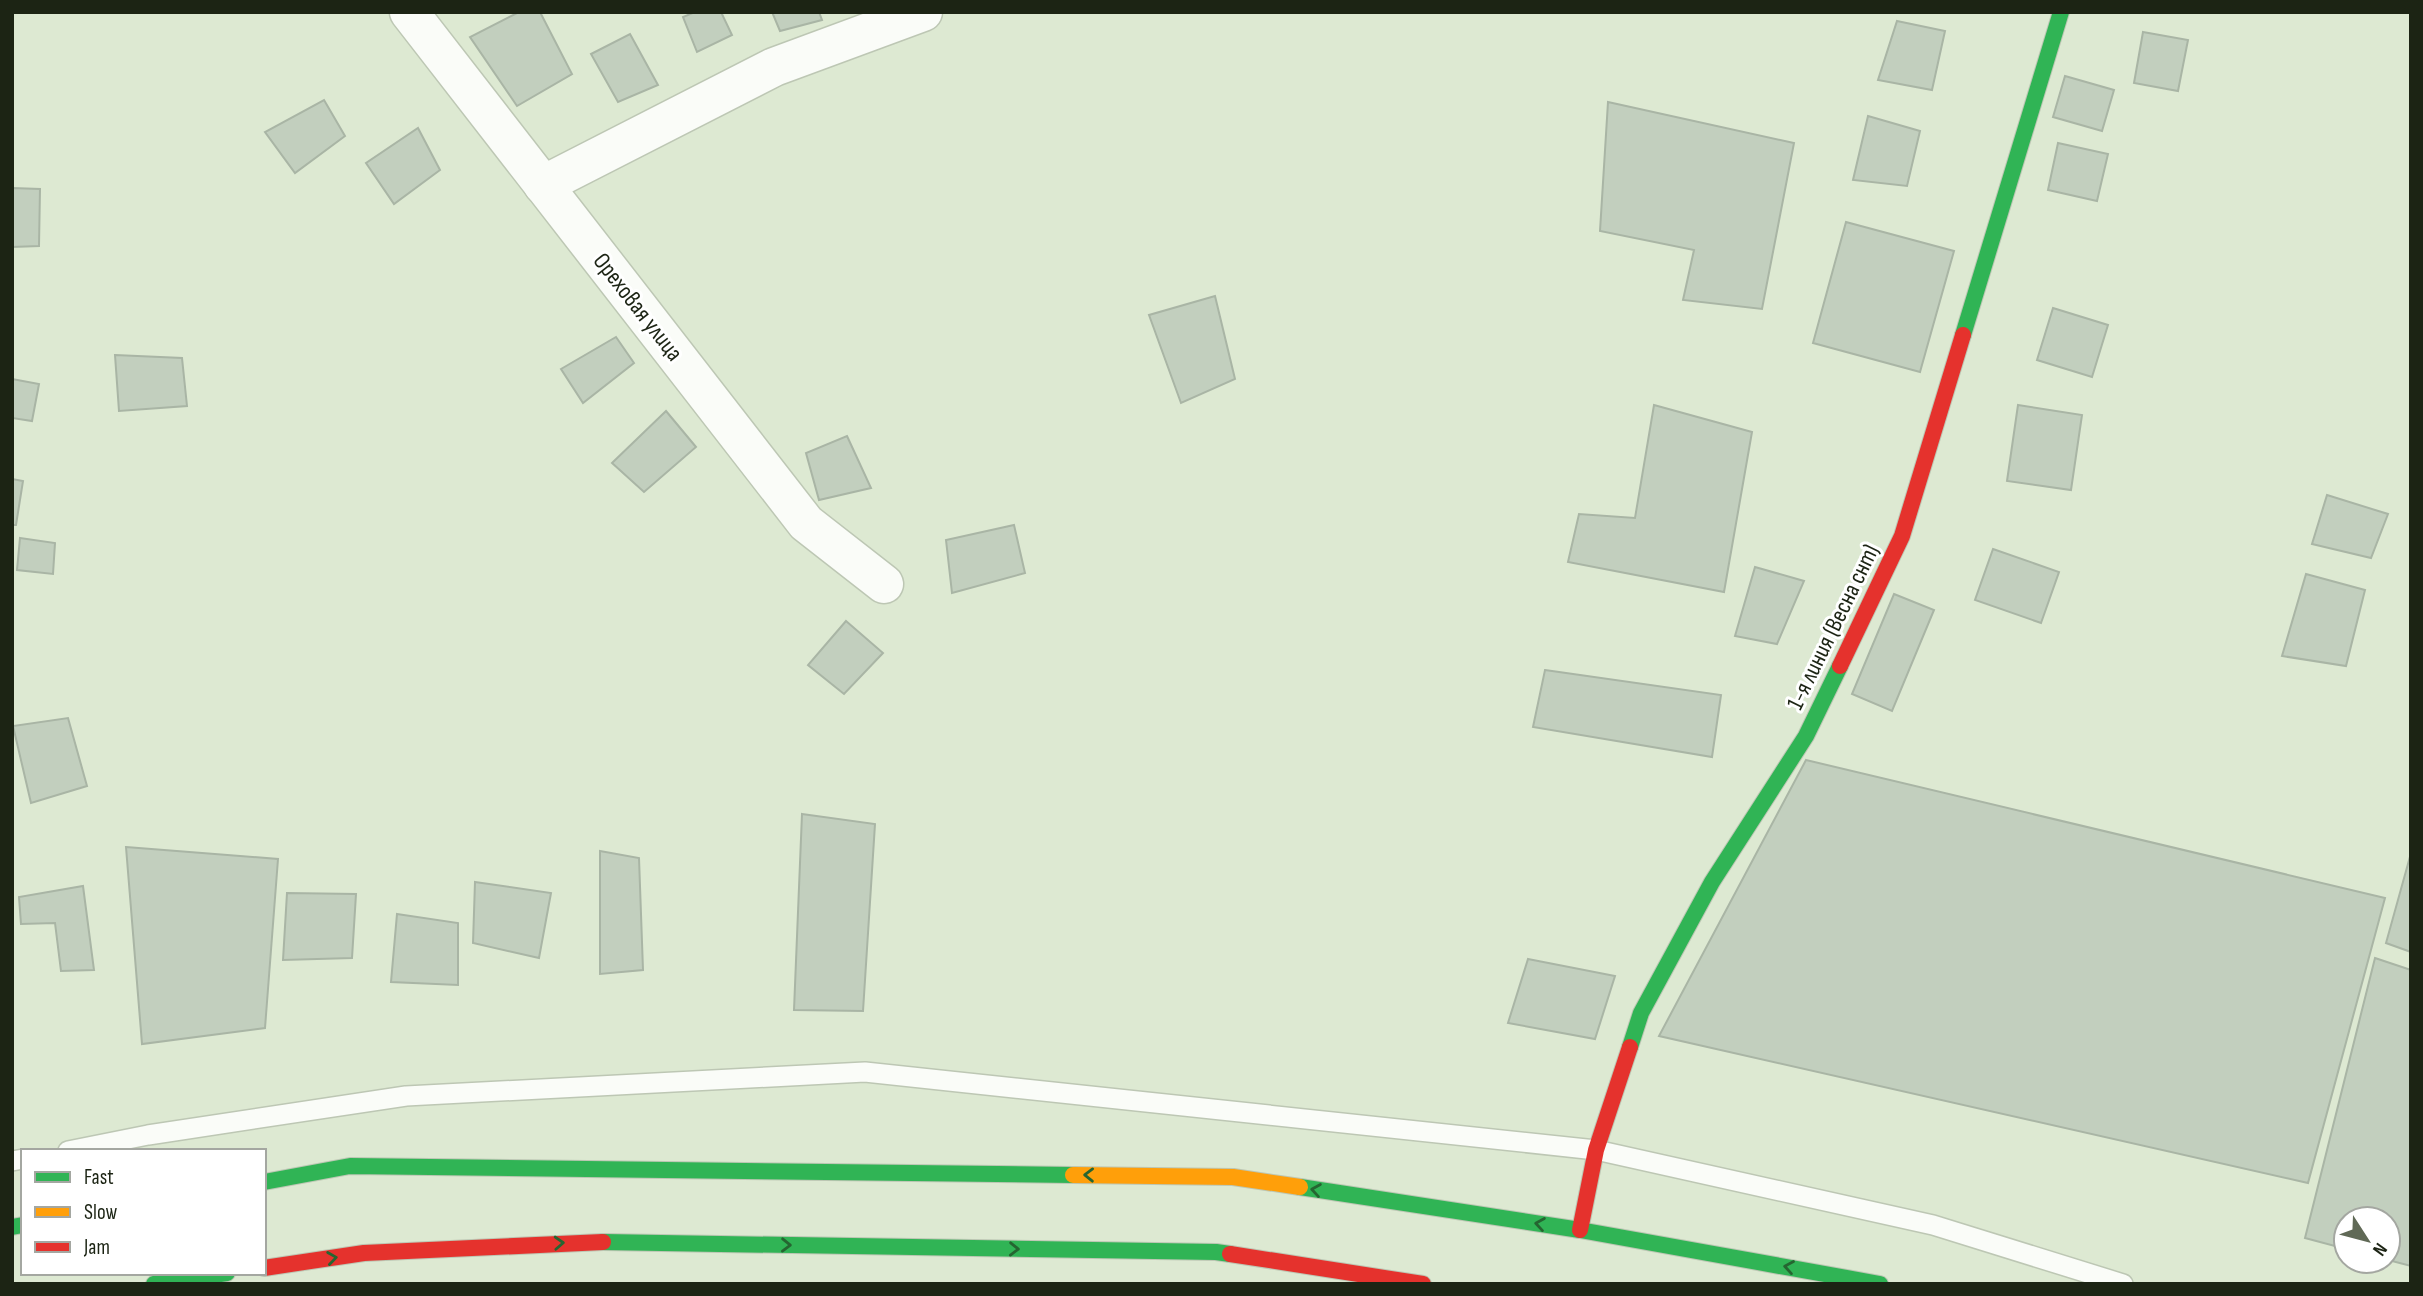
<svg xmlns="http://www.w3.org/2000/svg" width="2423" height="1296" viewBox="0 0 2423 1296" font-family="'Sofia Sans Condensed',sans-serif">
  <rect width="100%" height="100%" fill="#dde9d2"/>
  <g fill="#c2cfbe" stroke="#a9b5a5" stroke-width="2">
    <polygon points="519,12 540,12 572,74 517,106 470,37"/>
    <polygon points="695,12 721,12 732,35 697,52 683,17"/>
    <polygon points="772,12 819,12 822,20 780,31"/>
    <polygon points="1897,21 1945,31 1932,90 1878,80"/>
    <polygon points="2143,32 2188,40 2178,91 2134,83"/>
    <polygon points="630,34 658,85 618,102 591,54"/>
    <polygon points="2065,76 2114,90 2102,131 2053,117"/>
    <polygon points="324,100 345,136 295,173 265,132"/>
    <polygon points="1608,102 1794,143 1762,309 1683,300 1694,250 1600,231"/>
    <polygon points="1868,116 1920,131 1907,186 1853,180"/>
    <polygon points="418,128 440,170 394,204 366,163"/>
    <polygon points="2058,143 2108,154 2097,201 2048,190"/>
    <polygon points="12,188 40,189 39,246 12,247"/>
    <polygon points="1846,222 1954,251 1920,372 1813,343"/>
    <polygon points="1215,296 1235,379 1181,403 1149,315"/>
    <polygon points="2053,308 2108,325 2092,377 2037,360"/>
    <polygon points="616,337 634,363 583,403 561,369"/>
    <polygon points="115,355 182,358 187,406 119,411"/>
    <polygon points="12,379 39,384 32,421 12,418"/>
    <polygon points="1654,405 1752,432 1724,592 1568,562 1579,514 1635,518"/>
    <polygon points="2018,405 2082,415 2071,490 2007,481"/>
    <polygon points="666,411 696,447 644,492 612,463"/>
    <polygon points="847,436 871,488 819,500 806,453"/>
    <polygon points="12,479 23,481 16,525 12,525"/>
    <polygon points="2327,495 2388,514 2371,558 2312,544"/>
    <polygon points="1014,525 1025,573 952,593 946,540"/>
    <polygon points="20,538 55,543 53,574 17,570"/>
    <polygon points="1993,549 2059,572 2041,623 1975,600"/>
    <polygon points="1755,567 1804,581 1777,644 1735,636"/>
    <polygon points="2306,574 2365,590 2346,666 2282,656"/>
    <polygon points="1894,594 1934,610 1892,711 1852,694"/>
    <polygon points="846,621 883,653 844,694 808,665"/>
    <polygon points="1545,670 1721,695 1712,757 1533,727"/>
    <polygon points="68,718 87,786 31,803 13,726"/>
    <polygon points="1806,760 2385,898 2308,1183 1659,1036"/>
    <polygon points="802,814 875,824 863,1011 794,1010"/>
    <polygon points="126,847 278,859 265,1028 142,1044"/>
    <polygon points="600,851 639,858 643,970 600,974"/>
    <polygon points="2411,853 2411,952 2386,943"/>
    <polygon points="475,882 551,893 539,958 473,943"/>
    <polygon points="83,886 94,970 61,971 55,923 21,924 19,897"/>
    <polygon points="287,893 356,894 352,958 283,960"/>
    <polygon points="397,914 458,923 458,985 391,982"/>
    <polygon points="2375,958 2411,970 2411,1266 2388,1260 2388,1219 2346,1219 2346,1249 2305,1238"/>
    <polygon points="1528,959 1615,976 1595,1039 1508,1023"/>
  </g>
  <g fill="none" stroke-linecap="round" stroke-linejoin="round">
    <g stroke="#bdc7b4" stroke-width="22">
      <g id="lane">
        <polyline points="68,1151 148,1135 406,1096 865,1072 1596,1150 1933,1225 2123,1284"/>
        <polyline points="12,1161 23,1159"/>
      </g>
    </g>
    <g stroke="#bdc7b4" stroke-width="41">
      <g id="street">
        <polyline points="409,12 806,523 884,584"/>
        <polyline points="543,185 774,67 923,12"/>
      </g>
    </g>
    <g stroke="#bdc7b4" stroke-width="18">
      <g id="fast">
        <polyline points="1963,335 2061,12"/>
        <polyline points="1630,1047 1641,1013 1712,882 1806,736 1840,666"/>
        <polyline points="264,1182 350,1166 1073,1175"/>
        <polyline points="1300,1187 1580,1230 1880,1284"/>
        <polyline points="12,1227 23,1225"/>
        <polyline points="603,1242 1216,1252 1230,1254"/>
        <polyline points="154,1284 227,1273"/>
      </g>
    </g>
    <g stroke="#bdc7b4" stroke-width="18">
      <polyline id="slow" points="1073,1175 1233,1177 1300,1187"/>
    </g>
    <g stroke="#bdc7b4" stroke-width="18">
      <g id="jam">
        <polyline points="1840,666 1902,536 1963,335"/>
        <polyline points="1580,1230 1596,1150 1630,1047"/>
        <polyline points="1230,1254 1423,1284"/>
        <polyline points="264,1268 364,1253 603,1242"/>
      </g>
    </g>
    <use href="#lane" stroke="#fafcf8" stroke-width="19"/>
    <use href="#street" stroke="#fafcf8" stroke-width="38"/>
    <use href="#fast" stroke="#30b455" stroke-width="16"/>
    <use href="#slow" stroke="#ff9f0a" stroke-width="16"/>
    <use href="#jam" stroke="#e5322d" stroke-width="16"/>
  </g>
  <defs><path id="oneway-chevron" d="M-2-3.5L2.5 0L-2 3.5" fill="none" stroke-width="1.6" stroke-linecap="round" stroke-linejoin="round" transform="scale(1.75)"/></defs>
  <g stroke="#256531">
    <use href="#oneway-chevron" transform="translate(1089 1175) rotate(-179)"/>
    <use href="#oneway-chevron" transform="translate(1316 1190) rotate(-171)"/>
    <use href="#oneway-chevron" transform="translate(1540 1224) rotate(-171)"/>
    <use href="#oneway-chevron" transform="translate(559 1243) rotate(-3)"/>
    <use href="#oneway-chevron" transform="translate(786 1245) rotate(1)"/>
    <use href="#oneway-chevron" transform="translate(1014 1249) rotate(1)"/>
    <use href="#oneway-chevron" transform="translate(332 1258) rotate(-8)"/>
    <use href="#oneway-chevron" transform="translate(1789 1267) rotate(-170)"/>
  </g>
  <g text-anchor="middle" dominant-baseline="central" stroke-width="6" stroke-linejoin="round" paint-order="stroke">
    <g font-size="24" fill="#1c2414" stroke="#fff">
      <text transform="translate(638 307) rotate(52)">Ореховая улица</text>
      <text transform="translate(1833 627) rotate(-64)">1-я линия (Весна снт)</text>
    </g>
  </g>
  <rect width="2423" height="1296" fill="none" stroke="#1c2414" stroke-width="28"/>
  <rect x="21" y="1149" width="245" height="126" fill="#ffffff" stroke="#a4a7a1" stroke-width="2"/>
  <rect x="35" y="1172" width="35" height="10" fill="#30b455" stroke="#a4a7a1" stroke-width="2"/>
  <text x="84" y="1184" font-size="21" fill="#1c2414">Fast</text>
  <rect x="35" y="1207" width="35" height="10" fill="#ff9f0a" stroke="#a4a7a1" stroke-width="2"/>
  <text x="84" y="1219" font-size="21" fill="#1c2414">Slow</text>
  <rect x="35" y="1242" width="35" height="10" fill="#e5322d" stroke="#a4a7a1" stroke-width="2"/>
  <text x="84" y="1254" font-size="21" fill="#1c2414">Jam</text>
  <g transform="translate(2367 1240) rotate(126)"><circle r="33" fill="#ffffff" stroke="#a4a7a1" stroke-width="2"/>
  <path d="M0-5L12 26L0 18L-12 26Z" fill="#606956"/>
  <text y="-10" font-size="19" font-weight="bold" text-anchor="middle" fill="#1c2414">N</text>
  </g>
</svg>
